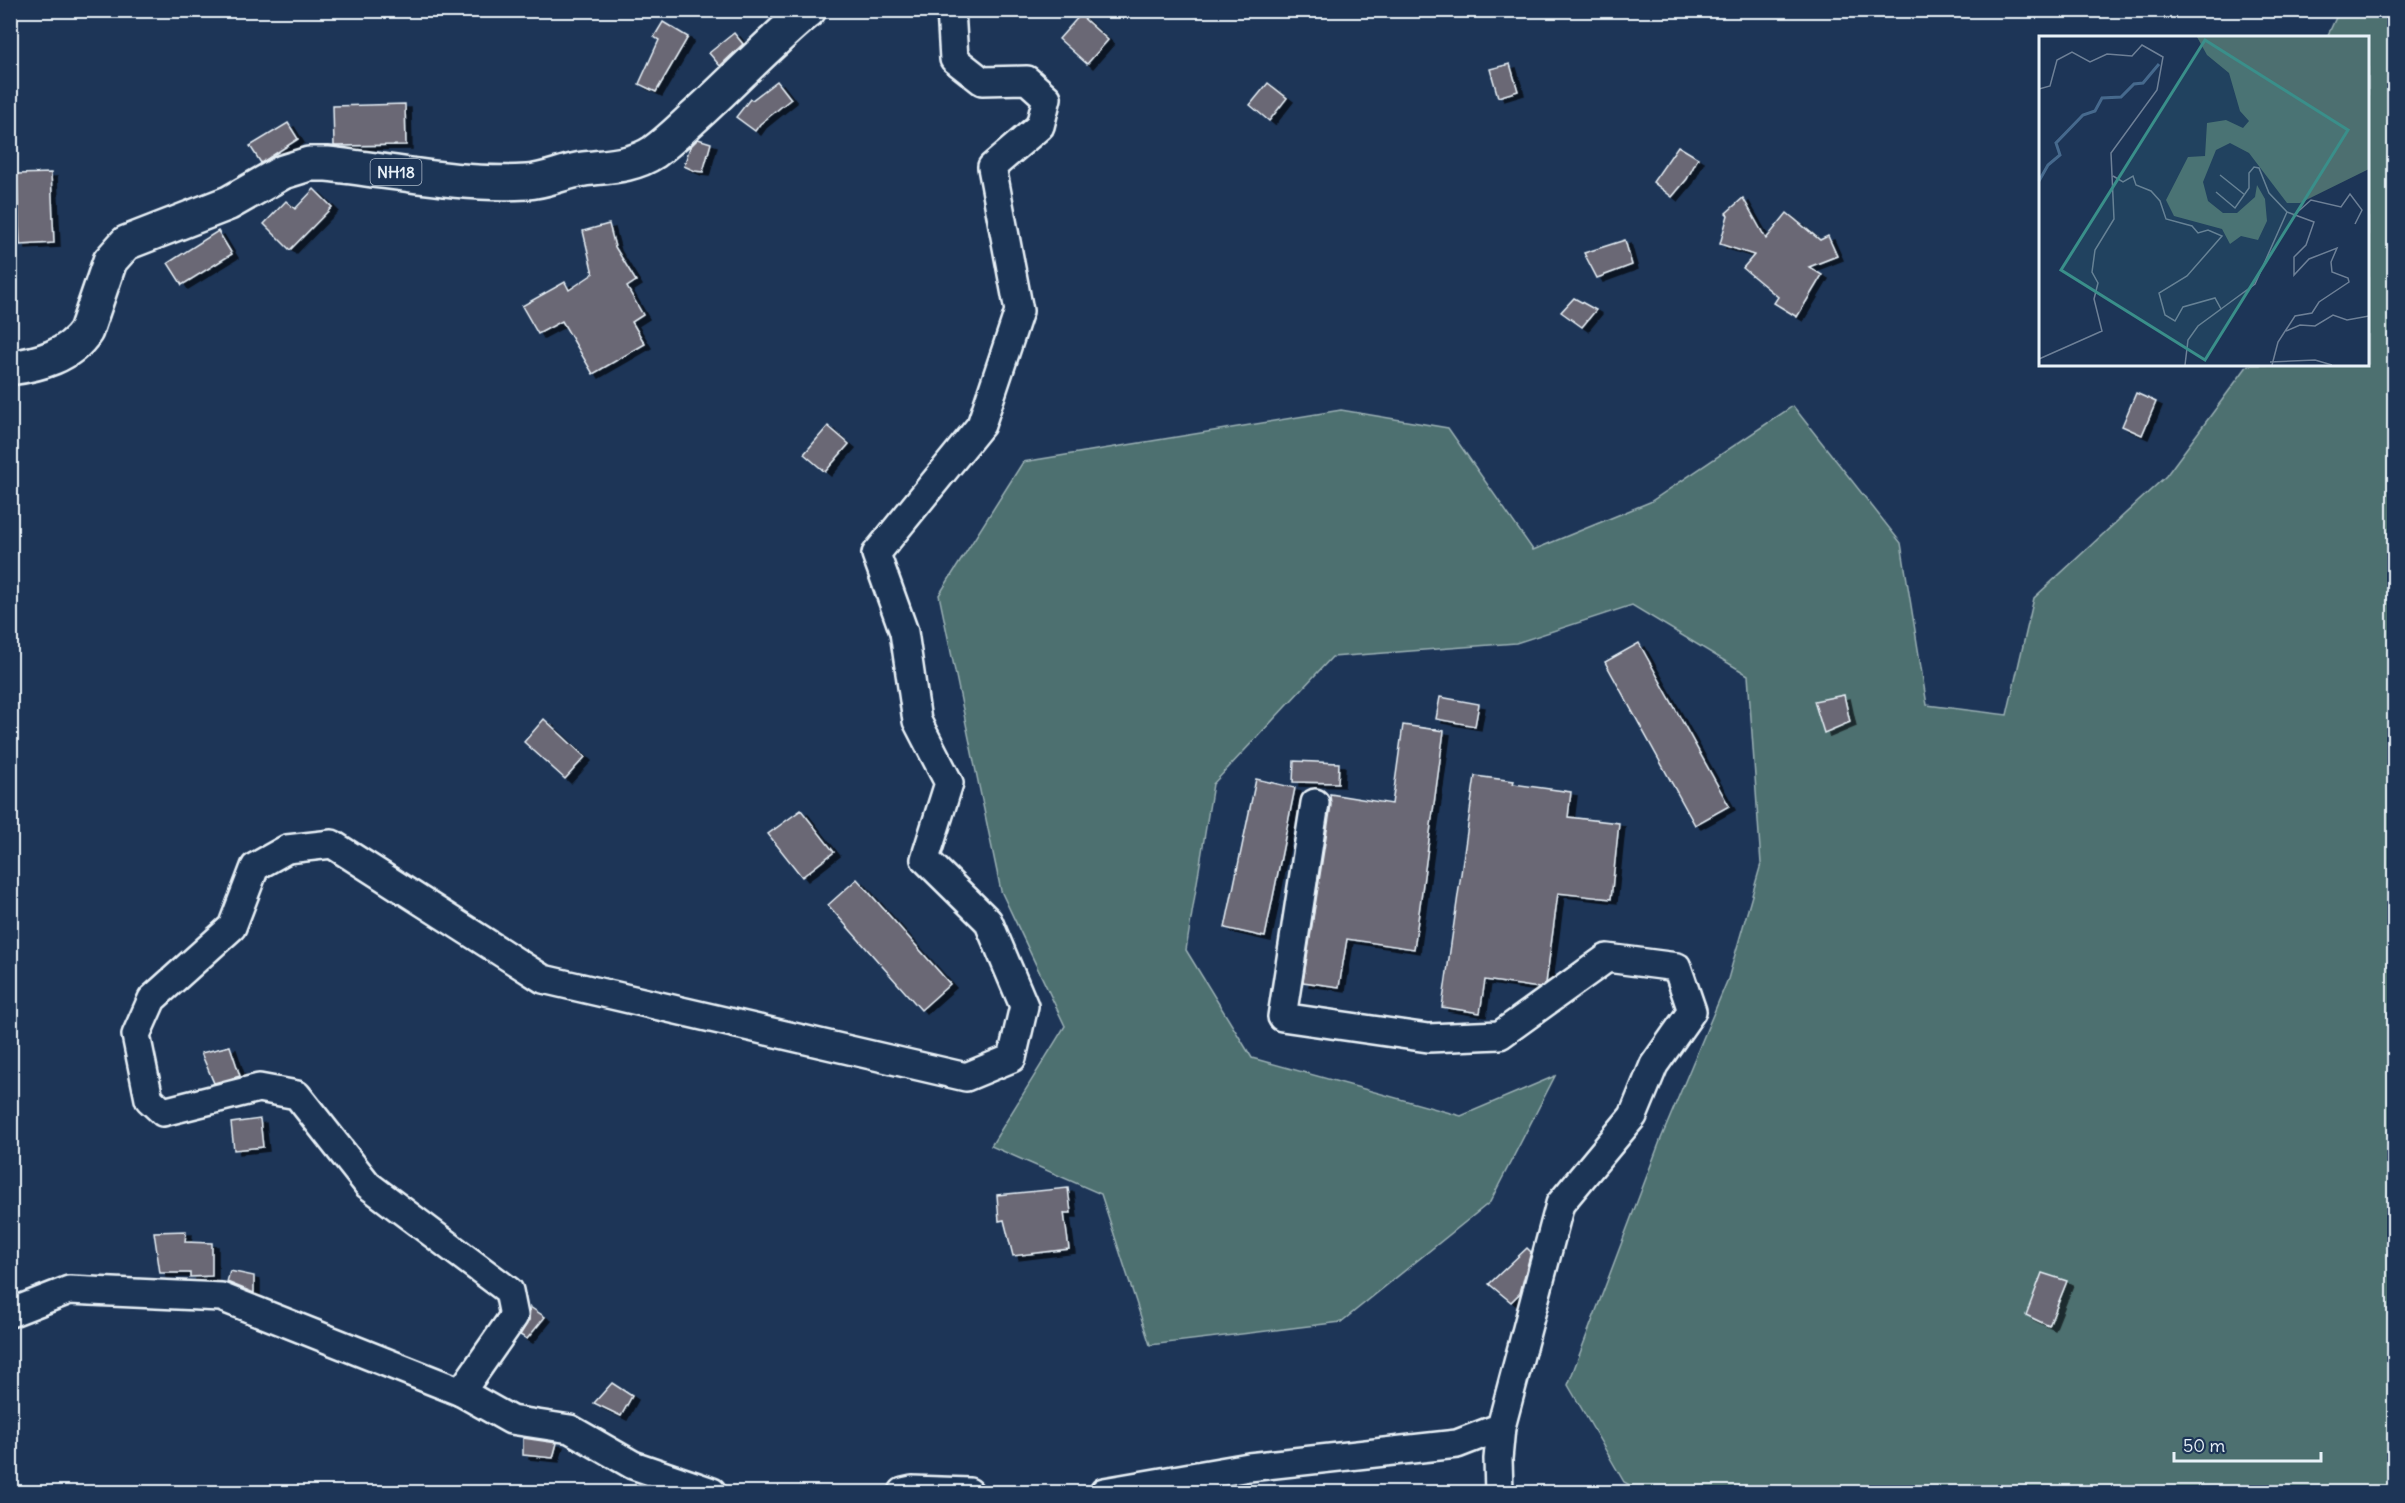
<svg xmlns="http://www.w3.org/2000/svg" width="2405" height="1503" viewBox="0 0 2405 1503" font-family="Delius,sans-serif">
  <defs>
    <filter id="shadow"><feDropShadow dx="6" dy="4" stdDeviation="0" flood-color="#0009"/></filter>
  </defs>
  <rect width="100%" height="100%" fill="#1d3557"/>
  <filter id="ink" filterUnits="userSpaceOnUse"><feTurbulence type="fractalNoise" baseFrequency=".0167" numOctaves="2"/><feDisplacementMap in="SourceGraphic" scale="12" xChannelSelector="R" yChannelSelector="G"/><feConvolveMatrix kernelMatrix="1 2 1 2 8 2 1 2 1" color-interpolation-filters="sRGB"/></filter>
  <g filter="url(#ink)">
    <polygon fill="#4d6f70" stroke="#9ab0b4" stroke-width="1.5" points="2339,11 2394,11 2394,1492 1642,1492 1624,1482 1568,1385 1660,1141 1728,979 1761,864 1748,675 1632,605 1516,643 1332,657 1213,784 1186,950 1252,1058 1461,1116 1555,1076 1490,1202 1341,1322 1150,1345 1101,1194 991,1146 1065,1026 1001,891 939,595 1023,462 1341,410 1448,428 1533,550 1650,502 1793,406 1901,543 1927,705 2007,715 2034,598 2166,476 2248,365 2368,364 2368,38 2327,37"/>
    <g fill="#6b6875" stroke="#e8f1f8" stroke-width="1.5" filter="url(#shadow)">
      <polygon points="1080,15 1108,40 1087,64 1059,39"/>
      <polygon points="663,22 688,37 656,92 639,84 659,40 654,37"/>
      <polygon points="734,33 743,44 720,66 709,53"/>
      <polygon points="1510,64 1518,91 1498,97 1490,69"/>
      <polygon points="777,81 791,99 760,124 755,131 736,117 750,99 752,100"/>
      <polygon points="1268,83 1287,98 1269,121 1250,105"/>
      <polygon points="405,104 406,145 334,146 333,106"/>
      <polygon points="288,123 298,139 261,163 250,146"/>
      <polygon points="698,139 711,143 703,172 695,171 684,166 690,147"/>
      <polygon points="1678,146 1698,158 1687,179 1672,197 1653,182"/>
      <polygon points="51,173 54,243 20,245 17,174"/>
      <polygon points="314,189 332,207 290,250 264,224 286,201 295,209"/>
      <polygon points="1743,198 1766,239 1787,213 1820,240 1828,236 1837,256 1809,267 1822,275 1797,317 1774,303 1778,297 1743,268 1754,255 1720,244 1728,215 1726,213"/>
      <polygon points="609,224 615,247 636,281 627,287 643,315 632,322 645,344 593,374 562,321 538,334 522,306 565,282 569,290 593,274 583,231"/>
      <polygon points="218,231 232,254 182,285 168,263"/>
      <polygon points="1625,240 1632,265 1597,278 1584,253"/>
      <polygon points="1574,298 1596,310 1582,327 1561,312"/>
      <polygon points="2136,393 2156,402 2142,435 2122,426"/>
      <polygon points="828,426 849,444 825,472 804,454"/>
      <polygon points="1639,643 1729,806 1695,825 1605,662"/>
      <polygon points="1844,695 1850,722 1824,733 1814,701"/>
      <polygon points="1440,697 1479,704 1475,726 1436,719"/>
      <polygon points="544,719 585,757 565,779 524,742"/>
      <polygon points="1403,725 1444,731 1414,949 1347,939 1339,987 1303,982 1331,805 1330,794 1392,804"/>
      <polygon points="1294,761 1339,763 1338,783 1293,782"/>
      <polygon points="1475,776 1514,781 1513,784 1571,792 1568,817 1619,823 1611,899 1558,893 1546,983 1539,988 1485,980 1480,1013 1442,1007"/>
      <polygon points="1256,779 1295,788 1265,937 1225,928"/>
      <polygon points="801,810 834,852 802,877 768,834"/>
      <polygon points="857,879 950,984 921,1010 828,905"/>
      <polygon points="230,1046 240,1076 214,1083 201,1053"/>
      <polygon points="260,1119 263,1147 234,1150 231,1123"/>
      <polygon points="1068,1188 1071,1213 1064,1213 1069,1249 1013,1256 1004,1220 999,1221 997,1195"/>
      <polygon points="186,1231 185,1242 212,1243 212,1276 190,1277 190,1273 160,1273 154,1232"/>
      <polygon points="1527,1248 1531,1252 1520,1293 1511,1302 1489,1284"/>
      <polygon points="230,1271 254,1276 254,1293 227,1282"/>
      <polygon points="2042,1273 2067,1281 2049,1326 2026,1315"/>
      <polygon points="530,1307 545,1317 527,1339 520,1335 529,1320"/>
      <polygon points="612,1383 632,1396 621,1416 594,1403"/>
      <polygon points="523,1438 557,1443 553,1458 523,1455"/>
    </g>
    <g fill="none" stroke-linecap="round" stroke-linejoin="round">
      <g stroke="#e8f1f8" stroke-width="32">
        <g id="minor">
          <polyline points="10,1313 69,1290 221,1297 461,1392 514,1316 509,1291 368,1185 297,1095 259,1088 163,1112 149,1099 136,1035 152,999 232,927 255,867 287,849 332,844 543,979 966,1077 1012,1058 1024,1006 988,921 925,859 949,783 917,721 904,632 876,554 981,425 1019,311 992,167 1040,126 1047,98 1027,80 982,81 954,59 951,10"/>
          <polyline points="461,1392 511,1420 570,1429 633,1465 712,1492"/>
          <polyline points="903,1492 912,1490 969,1492"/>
          <polyline points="1104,1492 1249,1467 1457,1444 1501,1427 1560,1204 1633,1116 1654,1065 1692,1011 1677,967 1607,958 1500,1035 1428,1038 1282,1017 1315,803"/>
          <polyline points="1499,1492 1498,1459 1501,1427"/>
        </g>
      </g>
      <g stroke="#e8f1f8" stroke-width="38">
        <path id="major" d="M 10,368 C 39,364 70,356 86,331 L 110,261 L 126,243 L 229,203 L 283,172 L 309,164 L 327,164 C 393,171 460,186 527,182 C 547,181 565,171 584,169 C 609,166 633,166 654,152 C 668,142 680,130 692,119 C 732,83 768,44 809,10"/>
      </g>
      <use href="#minor" stroke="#1d3557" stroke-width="27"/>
      <use href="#major" stroke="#1d3557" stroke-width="33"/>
    </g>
  </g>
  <g text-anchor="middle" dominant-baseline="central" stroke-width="4.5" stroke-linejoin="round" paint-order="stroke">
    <rect fill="#1d3557" stroke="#abb9c8" stroke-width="1.5" x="370.5" y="159" width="51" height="26" rx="4.5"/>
    <g font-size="16" font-weight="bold" fill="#e8f1f8">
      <text x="396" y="172">NH18</text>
    </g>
  </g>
  <g transform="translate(2039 36)">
    <rect width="330" height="330" fill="#1d3557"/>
    <path d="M 158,1 L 330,1 L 330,133 L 261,167 L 248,167 L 210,117 L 191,107 L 177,114 L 164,146 L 169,165 L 184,177 L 198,177 L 216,161 L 218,149 L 226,163 L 228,185 L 219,204 L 202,200 L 191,208 L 183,193 L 135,180 L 127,164 L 149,121 L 166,120 L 168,87 L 187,84 L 204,92 L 210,85 L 201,75 L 190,37 L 168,19 Z" fill="#4d6f70"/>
    <path fill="none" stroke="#46698d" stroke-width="3" d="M 0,145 L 9,129 L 21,119 L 17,107 L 44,79 L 56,75 L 63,62 L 82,61 L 95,48 L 104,47 L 120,28"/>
    <path fill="none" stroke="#6e8097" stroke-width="1.5" d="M 0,53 L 11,50 L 18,24 L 33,16 L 51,26 L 68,18 L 93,20 L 103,9 L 124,21 L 118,54 L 72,117 L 75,183 L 56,214 L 53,236 L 59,247 L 55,263 L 63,295 L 0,323M 181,139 L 206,159M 74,140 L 84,146 L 94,140 L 97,149 L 112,155 L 121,165 L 127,183 L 153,190 L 159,197 L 169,194 L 183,200 L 148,240 L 120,257 L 126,279 L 136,285 L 144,271 L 176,262 L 182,273 L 159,290 L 149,304 L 146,329M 177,156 L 196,172 L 210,152 L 210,137 L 215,131 L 220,132 L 230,157 L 248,176 L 216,248 L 182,273M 254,180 L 272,164 L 302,171 L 311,158 L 323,174 L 316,188M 247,295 L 261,289 L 276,290 L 294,279 L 308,284 L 330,280M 231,326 L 276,324 L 293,329M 233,329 L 239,306 L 256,280 L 273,277 L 280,266 L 310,246 L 309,242 L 293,236 L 292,226 L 298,212 L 270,223 L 255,239 L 255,221 L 267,209 L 275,186 L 248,176"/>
    <path fill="#3a8f8a" fill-opacity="0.15" stroke="#3a8f8a" stroke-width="3" d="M 166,4 L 309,94 L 166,324 L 22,234 Z"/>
    <rect width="330" height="330" fill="none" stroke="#e8f1f8" stroke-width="3"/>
  </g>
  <rect width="2405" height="1503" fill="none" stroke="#1d3557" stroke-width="36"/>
  <rect x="18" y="18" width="2369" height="1467" fill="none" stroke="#e8f1f8" stroke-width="2" filter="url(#ink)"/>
  <path d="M2174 1452v9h147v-9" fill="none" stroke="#e8f1f8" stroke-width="3"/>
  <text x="2183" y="1452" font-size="18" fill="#e8f1f8" stroke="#1d3557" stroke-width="4.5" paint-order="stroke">50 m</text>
</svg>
